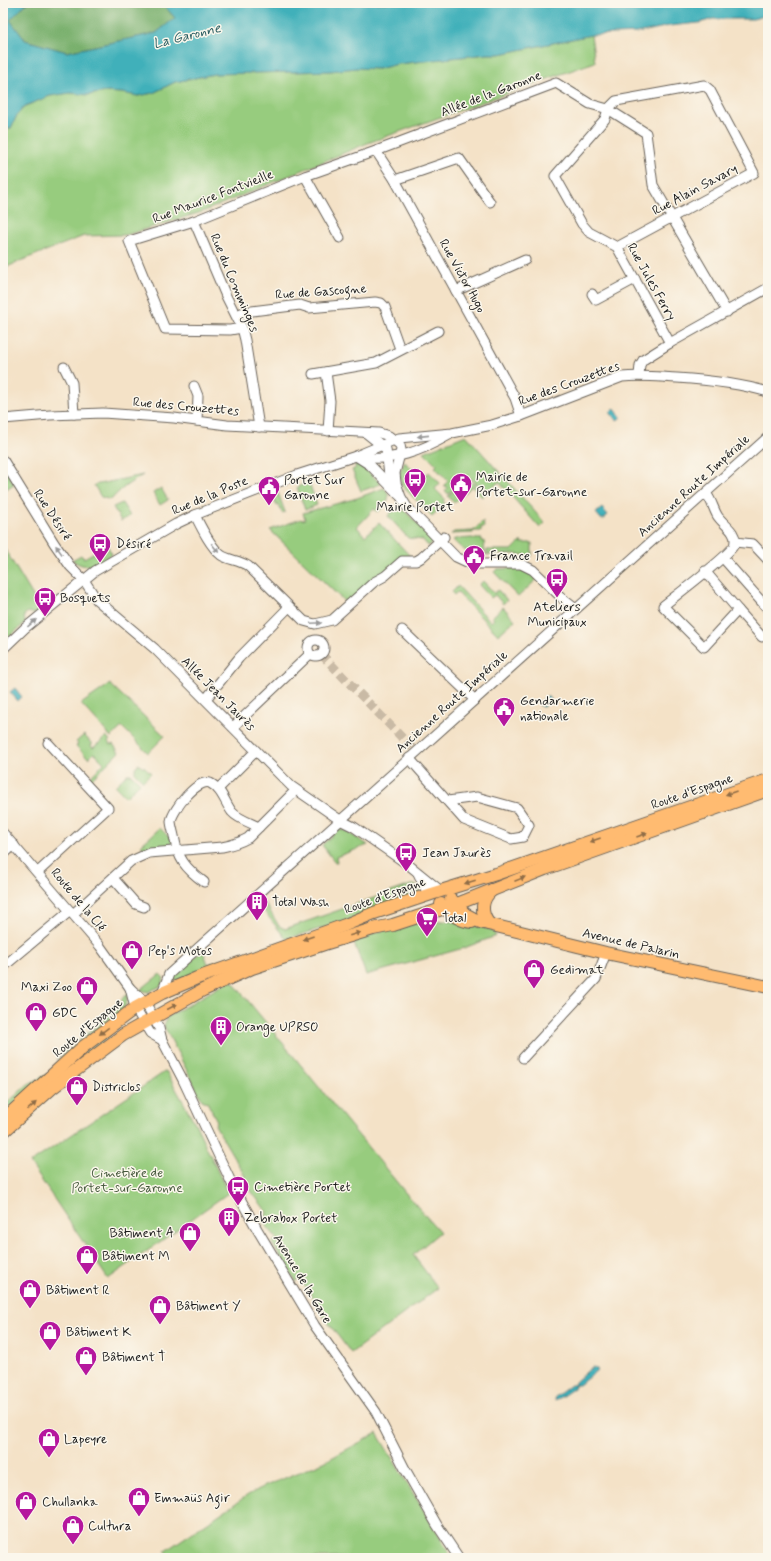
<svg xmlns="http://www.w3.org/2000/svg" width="771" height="1561" viewBox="0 0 771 1561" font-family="Mynerve,sans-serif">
  <rect width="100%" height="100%" fill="#fbf7ec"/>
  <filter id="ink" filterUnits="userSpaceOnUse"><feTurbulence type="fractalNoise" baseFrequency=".025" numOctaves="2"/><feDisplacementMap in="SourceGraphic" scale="8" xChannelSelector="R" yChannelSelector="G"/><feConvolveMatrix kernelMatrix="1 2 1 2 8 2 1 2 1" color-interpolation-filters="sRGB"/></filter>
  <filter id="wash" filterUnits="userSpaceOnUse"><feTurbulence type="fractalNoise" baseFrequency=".012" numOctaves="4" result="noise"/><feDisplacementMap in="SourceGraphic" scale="16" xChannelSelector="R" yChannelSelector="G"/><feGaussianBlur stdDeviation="0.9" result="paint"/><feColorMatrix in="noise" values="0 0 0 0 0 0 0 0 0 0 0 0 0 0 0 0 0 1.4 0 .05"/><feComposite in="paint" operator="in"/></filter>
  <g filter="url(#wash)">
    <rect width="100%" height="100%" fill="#f4e2c7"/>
    <g fill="#97cc7e" stroke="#5a744d">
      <polygon points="591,35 595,62 368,143 202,212 126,235 84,236 20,261 3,269 3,130 11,128 17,115 25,106 50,96 70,93 88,95 105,92 122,93 138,96 153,93 175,82 214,74 330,71 356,68 378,69 398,64 487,54 500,54"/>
      <polygon points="466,435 545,523 540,528 499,482 486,494 468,475 448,494 445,490 447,488 444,485 448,481 435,467 437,465 424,452"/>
      <polygon points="405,462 422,479 429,472 440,483 435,489 445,499 443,501 445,504 432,516 404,488 401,484 399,473"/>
      <polygon points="354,464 362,466 381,484 361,491 352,470 356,468"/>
      <polygon points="3,465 14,484 3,491"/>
      <path d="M 143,475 C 131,482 120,489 111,500 L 101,497 L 94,485 Z"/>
      <polygon points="468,478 484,495 482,497 472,486 454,503 448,496"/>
      <polygon points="309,482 317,505 305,510 297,487"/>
      <polygon points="161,488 168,500 160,505 153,493"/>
      <path d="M 384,488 C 394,498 385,505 378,512 L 374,509 L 357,527 L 365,536 L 379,523 L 412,558 L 347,604 L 270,530 L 301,519 L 302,520 L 305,519 L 303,513 L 357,498 Z"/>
      <polygon points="277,490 285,512 282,513 279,505 277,506 273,496 273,492"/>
      <polygon points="122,503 130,516 121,521 113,507"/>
      <polygon points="398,509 405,511 434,541 428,546 423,540 408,538 388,516 392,511"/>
      <polygon points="483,521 484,527 481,527 481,531 473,531 473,533 451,534 454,532 473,531"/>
      <path d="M 473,538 L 474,539 L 482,539 L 482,541 L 484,541 L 485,555 C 471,555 463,551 453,540 L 455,539 Z"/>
      <polygon points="521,541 521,543 532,543 532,556 516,554 487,555 487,550 512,550"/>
      <path d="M 107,545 L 112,554 C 97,563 89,572 72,560 L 81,555 L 84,558 Z"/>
      <polygon points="4,548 41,609 35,614 28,612 24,615 25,623 9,637 3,628"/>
      <polygon points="516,568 530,573 537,579 518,597 494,572 497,569"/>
      <polygon points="483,581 494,593 498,590 507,600 503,604 495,595 491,598 479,585"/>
      <polygon points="458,586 491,622 494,619 492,617 503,607 515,620 498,635 457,592 454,595 452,592"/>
      <polygon points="110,684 165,736 148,753 122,727 111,737 81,704"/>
      <polygon points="84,735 92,744 91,746 93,748 106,737 110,740 108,742 111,745 113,744 119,752 91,780 89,778 104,763 94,753 88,758 76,746 78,744 76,742"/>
      <polygon points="139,764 143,768 144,766 151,773 143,781 135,773 135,767"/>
      <polygon points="127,774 131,774 140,783 126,797 115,786"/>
      <polygon points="160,828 169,837 171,836 172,847 145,850 141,845"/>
      <polygon points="338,830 344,830 368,845 336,857 337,862 335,862 322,845"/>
      <polygon points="411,885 415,885 419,888 420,891 417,895 349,920 286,939 261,907 265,903 279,926 285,929"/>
      <polygon points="428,920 457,922 493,930 496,936 464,948 366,975 353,940 377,932"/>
      <polygon points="205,948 203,950 208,964 232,957 228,962 179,980 172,981 173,976"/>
      <polygon points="160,974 164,978 161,986 148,992 140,990"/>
      <polygon points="231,980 409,1197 440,1232 413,1255 438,1288 351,1353 320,1312 322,1310 300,1279 296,1282 272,1243 277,1238 261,1220 266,1216 267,1212 242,1179 245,1176 215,1125 217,1121 207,1102 202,1100 164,1026 167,1017"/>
      <polygon points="128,994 126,1004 123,1009 57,1060 67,1048 69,1049 123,1003 121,999"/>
      <polygon points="109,1034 110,1036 55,1081 79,1055"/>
      <polygon points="166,1071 195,1123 228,1193 108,1279 30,1163"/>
      <polygon points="48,1074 3,1114 3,1107 28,1084"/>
      <polygon points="377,1433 452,1558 170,1558 165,1551 248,1495 263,1487 324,1462"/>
    </g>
    <polygon fill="#79b06d" stroke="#4a6644" points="27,3 162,3 175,18 156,33 67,52 25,40 9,20"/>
    <g fill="#40b0ba" stroke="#2e666b">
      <polygon points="3,3 27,3 10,20 25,40 67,52 156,33 175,18 162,3 768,3 768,15 753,19 713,19 699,23 669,26 637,33 591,35 500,54 487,54 398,64 378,69 356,68 330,71 214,74 175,82 153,93 138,96 122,93 105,92 88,95 70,93 50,96 25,106 17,115 11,128 3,130"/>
      <polygon points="614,408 621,417 617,421 610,412"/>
      <polygon points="602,508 608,515 602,520 596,513"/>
      <polygon points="15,688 22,697 18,701 10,692"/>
      <polygon points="547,696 551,700 543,707 540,706 539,703"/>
      <polygon points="592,1367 596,1368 597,1370 579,1385 575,1385 574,1388 555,1401 554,1398 571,1385 574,1385 575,1382"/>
    </g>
  </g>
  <g filter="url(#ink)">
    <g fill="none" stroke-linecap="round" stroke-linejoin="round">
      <polyline stroke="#c9baa5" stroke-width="9" stroke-dasharray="9 4.5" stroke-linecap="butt" points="321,654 416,752"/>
      <g stroke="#686158" stroke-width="11">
        <g id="minor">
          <polyline points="376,151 395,180 515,398 521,416"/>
          <polyline points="305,176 340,238"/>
          <polyline points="395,180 459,158 490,202"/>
          <polyline points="194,221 226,296 242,328 245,340 259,427"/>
          <polyline points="617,247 754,173 710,90 704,85 616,101 608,109 605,119 555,176 582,224 589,232 617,247 670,343"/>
          <polyline points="456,291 525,260"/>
          <polyline points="592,294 596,300 635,279"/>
          <polyline points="236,315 244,312 300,305 309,308 375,302 381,303 385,307 400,349"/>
          <polyline points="242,328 230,330 165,329 129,241 194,221 305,176 376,151 556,83 590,104 608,109 646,133 653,185 727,312"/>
          <polyline points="64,367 72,383 74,414"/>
          <polyline points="326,372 330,401 328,431"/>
          <polyline points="313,374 376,363 438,331"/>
          <polyline points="639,375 640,365 643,360 670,343 768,288"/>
          <polyline points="194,386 198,396 197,421"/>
          <polyline points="3,419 50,415 103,413 174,418 227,425 379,433 389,436 400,445 401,450 395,473 396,483 401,497 407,507 456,557 471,564 521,564 533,570 563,599 576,609"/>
          <polyline points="366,433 386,449 390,485"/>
          <polyline points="356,456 370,465 399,495"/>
          <path d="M 361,457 C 394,462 421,451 449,435"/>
          <polyline points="3,460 54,543 70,566 84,580 97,600 155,649 291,786 340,820 354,827 410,866 441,891"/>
          <path d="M 195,515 C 201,527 210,546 221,555 C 228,560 239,560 248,566 L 304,621 L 315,624 L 332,620 L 374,582 L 385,576 L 402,561 L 416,561 L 421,558 L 444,537"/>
          <polyline points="735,542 753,544 768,560"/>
          <polyline points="723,558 768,609"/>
          <path d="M 705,571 L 738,610 L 704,647 L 663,606 C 674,597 734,552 735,543 C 737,531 722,524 717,515 C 713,508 712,501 706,493"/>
          <polyline points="738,610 762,637"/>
          <polyline points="402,630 475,700"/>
          <circle cx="316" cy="648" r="8"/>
          <path d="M 3,649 L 25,628 L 95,571 L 176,524 L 195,515 L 297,475 L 356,456 L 399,438 L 452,433 L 492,425 L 521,416 L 622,377 C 640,375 658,377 677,378 C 708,380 738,383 768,392"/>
          <polyline points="206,699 239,658 289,607"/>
          <polyline points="233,727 310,654"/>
          <polyline points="409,758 464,820 511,839 523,837 529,825 517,808 477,797 448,801"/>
          <polyline points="218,789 256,751"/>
          <polyline points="3,833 100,946 130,988 145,1002 159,1028 162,1040"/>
          <polyline points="3,855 14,845"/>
          <polyline points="38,872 108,808 48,743"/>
          <polyline points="418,873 425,888 431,894"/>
          <polyline points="113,878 136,904 144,907"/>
          <path d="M 204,882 C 185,868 178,859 174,836 C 173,831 171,825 171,821 C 173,809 198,778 210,783 C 222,789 225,803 232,812 C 238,819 251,823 259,827"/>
          <path d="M 73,914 L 131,861 L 149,853 L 222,847 C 232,845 239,843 248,838 L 296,790"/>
          <polyline points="3,967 70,911"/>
          <polyline points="130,988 135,1008 150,1033 162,1040 183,1080 232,1184 257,1229 315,1326 376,1412 405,1469 437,1525 459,1558"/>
          <polyline points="162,993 169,974 768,437"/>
          <polyline points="523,1058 596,979 606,953"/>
        </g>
      </g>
      <g stroke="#686158" stroke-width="14">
        <g id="major">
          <polyline points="451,899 465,914 480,922 606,953 768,987"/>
          <path d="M 441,904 C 450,914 459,921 472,922"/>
          <path d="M 489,924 C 480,913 481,899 492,890"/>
          <polyline points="3,1120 83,1047 135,1008 162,993 197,978 345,925 374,913 431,894 496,874 768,780"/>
          <polyline points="3,1132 52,1088 123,1035 203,990 252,968 324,944 373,929 393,925 457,904 545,869 768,790"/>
        </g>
      </g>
      <use href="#minor" stroke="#fff" stroke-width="9"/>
      <use href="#major" stroke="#ffbb71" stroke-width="12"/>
    </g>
    <defs><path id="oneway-solid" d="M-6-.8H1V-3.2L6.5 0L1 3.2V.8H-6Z"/></defs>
    <g fill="#999">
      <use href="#oneway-solid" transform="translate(423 436) rotate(174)"/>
      <use href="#oneway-solid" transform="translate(215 548) rotate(51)"/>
      <use href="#oneway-solid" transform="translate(59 550) rotate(-125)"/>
      <use href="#oneway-solid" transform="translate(32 623) rotate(-40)"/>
      <use href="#oneway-solid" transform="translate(316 623) rotate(-2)"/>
    </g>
    <g fill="#8e6c46">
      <use href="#oneway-solid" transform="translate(731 793) rotate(161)"/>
      <use href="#oneway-solid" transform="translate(642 835) rotate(-20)"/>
      <use href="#oneway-solid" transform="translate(595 840) rotate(161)"/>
      <use href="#oneway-solid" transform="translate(520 879) rotate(-22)"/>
      <use href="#oneway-solid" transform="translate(470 882) rotate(163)"/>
      <use href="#oneway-solid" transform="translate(355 934) rotate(-16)"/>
      <use href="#oneway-solid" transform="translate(308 938) rotate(161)"/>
      <use href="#oneway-solid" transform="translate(172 1007) rotate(-28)"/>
      <use href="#oneway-solid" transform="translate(104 1031) rotate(143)"/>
      <use href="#oneway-solid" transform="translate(32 1106) rotate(-42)"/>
    </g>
  </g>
  <defs>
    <g id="bus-pin" transform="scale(1.15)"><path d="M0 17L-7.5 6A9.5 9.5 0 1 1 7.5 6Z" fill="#b5179e" stroke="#fbf7ec"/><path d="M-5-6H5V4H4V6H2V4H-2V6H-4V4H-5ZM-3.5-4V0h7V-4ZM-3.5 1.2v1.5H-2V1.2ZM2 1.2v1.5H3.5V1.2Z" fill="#fff"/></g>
    <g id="civic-pin" transform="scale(1.15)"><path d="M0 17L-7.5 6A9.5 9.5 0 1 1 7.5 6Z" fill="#b5179e" stroke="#fbf7ec"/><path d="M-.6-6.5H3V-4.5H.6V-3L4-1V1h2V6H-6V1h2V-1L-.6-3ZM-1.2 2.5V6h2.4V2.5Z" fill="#fff"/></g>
    <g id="building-pin" transform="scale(1.15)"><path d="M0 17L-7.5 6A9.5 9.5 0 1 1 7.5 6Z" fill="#b5179e" stroke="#fbf7ec"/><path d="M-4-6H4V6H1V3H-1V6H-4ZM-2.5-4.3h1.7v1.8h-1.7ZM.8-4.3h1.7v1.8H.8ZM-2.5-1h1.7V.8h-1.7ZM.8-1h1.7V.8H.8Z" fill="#fff"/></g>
    <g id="supermarket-pin" transform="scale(1.15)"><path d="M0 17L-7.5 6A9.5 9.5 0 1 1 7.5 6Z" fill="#b5179e" stroke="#fbf7ec"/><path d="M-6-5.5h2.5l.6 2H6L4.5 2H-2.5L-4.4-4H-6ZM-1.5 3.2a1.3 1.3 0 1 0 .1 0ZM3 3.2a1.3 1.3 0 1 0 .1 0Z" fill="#fff"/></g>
    <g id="shop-pin" transform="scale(1.15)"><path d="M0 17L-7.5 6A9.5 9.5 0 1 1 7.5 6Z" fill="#b5179e" stroke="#fbf7ec"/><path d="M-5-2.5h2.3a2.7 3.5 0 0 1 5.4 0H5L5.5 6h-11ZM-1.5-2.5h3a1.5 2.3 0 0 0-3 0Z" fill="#fff"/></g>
  </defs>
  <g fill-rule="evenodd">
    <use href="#bus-pin" x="415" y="479"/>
    <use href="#civic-pin" x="461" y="484"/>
    <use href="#civic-pin" x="269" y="487"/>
    <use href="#bus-pin" x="100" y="544"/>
    <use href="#civic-pin" x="474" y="556"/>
    <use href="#bus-pin" x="557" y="579"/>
    <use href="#bus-pin" x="45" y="598"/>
    <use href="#civic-pin" x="504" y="708"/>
    <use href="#bus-pin" x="406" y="853"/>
    <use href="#building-pin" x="257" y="902"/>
    <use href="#supermarket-pin" x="427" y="918"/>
    <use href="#shop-pin" x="132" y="951"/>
    <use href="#shop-pin" x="534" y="970"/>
    <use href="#shop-pin" x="87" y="987"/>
    <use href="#shop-pin" x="36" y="1013"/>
    <use href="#building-pin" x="221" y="1027"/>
    <use href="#shop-pin" x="77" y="1087"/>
    <use href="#bus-pin" x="238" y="1187"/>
    <use href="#building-pin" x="229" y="1218"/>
    <use href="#shop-pin" x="190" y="1233"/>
    <use href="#shop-pin" x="87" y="1256"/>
    <use href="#shop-pin" x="30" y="1290"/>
    <use href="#shop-pin" x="160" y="1306"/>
    <use href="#shop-pin" x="50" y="1332"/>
    <use href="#shop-pin" x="86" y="1357"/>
    <use href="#shop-pin" x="49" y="1439"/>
    <use href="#shop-pin" x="139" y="1498"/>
    <use href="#shop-pin" x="26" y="1502"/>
    <use href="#shop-pin" x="73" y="1526"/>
  </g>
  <g text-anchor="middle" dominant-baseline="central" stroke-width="3" stroke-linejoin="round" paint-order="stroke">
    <g font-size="13" fill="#1c1c1c" stroke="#fbf7ec">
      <text transform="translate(491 94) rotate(-21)">Allée de la Garonne</text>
      <text transform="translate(695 190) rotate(-28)">Rue Alain Savary</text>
      <text transform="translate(213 197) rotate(-21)">Rue Maurice Fontvieille</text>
      <text transform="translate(462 276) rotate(61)">Rue Victor Hugo</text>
      <text transform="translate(651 282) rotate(61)">Rue Jules Ferry</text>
      <text transform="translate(234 283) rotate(67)">Rue du Comminges</text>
      <text transform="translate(321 292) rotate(-4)">Rue de Gascogne</text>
      <text transform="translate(569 384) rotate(-20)">Rue des Crouzettes</text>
      <text transform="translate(186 407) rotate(5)">Rue des Crouzettes</text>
      <text transform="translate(694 486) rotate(-42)">Ancienne Route Impériale</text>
      <text transform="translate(210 496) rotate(-23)">Rue de la Poste</text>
      <text transform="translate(52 515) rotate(57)">Rue Désiré</text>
      <text transform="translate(218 694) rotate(45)">Allée Jean Jaurès</text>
      <text transform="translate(452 702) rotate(-42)">Ancienne Route Impériale</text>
      <text transform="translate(692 792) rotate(-19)">Route d'Espagne</text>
      <text transform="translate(385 896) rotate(-20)">Route d'Espagne</text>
      <text transform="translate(78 900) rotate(50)">Route de la Clé</text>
      <text transform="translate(631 944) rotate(13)">Avenue de Palarin</text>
      <text transform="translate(88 1028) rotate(-39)">Route d'Espagne</text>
      <text transform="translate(302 1279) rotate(59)">Avenue de la Gare</text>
    </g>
    <g font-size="13" fill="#1c1c1c" stroke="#fbf7ec" text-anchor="start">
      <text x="476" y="477">Mairie de<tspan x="476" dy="15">Portet-sur-Garonne</tspan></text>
      <text x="284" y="480">Portet Sur<tspan x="284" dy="15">Garonne</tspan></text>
      <text x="415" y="507" text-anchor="middle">Mairie Portet</text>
      <text x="116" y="544">Désiré</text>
      <text x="490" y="556">France Travail</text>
      <text x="60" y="598">Bosquets</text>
      <text x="557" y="607" text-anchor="middle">Ateliers<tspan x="557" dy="15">Municipaux</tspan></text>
      <text x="520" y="701">Gendarmerie<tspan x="520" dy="15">nationale</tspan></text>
      <text x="422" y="853">Jean Jaurès</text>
      <text x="272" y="902">Total Wash</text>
      <text x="442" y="918">Total</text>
      <text x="148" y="951">Pep's Motos</text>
      <text x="550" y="970">Gedimat</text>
      <text x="72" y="987" text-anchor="end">Maxi Zoo</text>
      <text x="52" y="1013">GDC</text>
      <text x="236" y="1027">Orange UPRSO</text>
      <text x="92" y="1087">Districlos</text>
      <text x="254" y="1187">Cimetière Portet</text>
      <text x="244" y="1218">Zebrabox Portet</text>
      <text x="174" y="1233" text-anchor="end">Bâtiment A</text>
      <text x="102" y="1256">Bâtiment M</text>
      <text x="46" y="1290">Bâtiment R</text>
      <text x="176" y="1306">Bâtiment Y</text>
      <text x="66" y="1332">Bâtiment K</text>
      <text x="102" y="1357">Bâtiment T</text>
      <text x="64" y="1439">Lapeyre</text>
      <text x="154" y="1498">Emmaüs Agir</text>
      <text x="42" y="1502">Chullanka</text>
      <text x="88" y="1526">Cultura</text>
    </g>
    <g font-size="13" fill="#475a3e" stroke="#fbf7ec">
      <text x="127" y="1173">Cimetière de<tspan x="127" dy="15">Portet-sur-Garonne</tspan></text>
    </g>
    <g font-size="14" font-style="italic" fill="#2c5f63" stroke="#fbf7ec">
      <text transform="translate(187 36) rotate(-14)">La Garonne</text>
    </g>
  </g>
  <rect width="771" height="1561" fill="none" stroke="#fbf7ec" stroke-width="16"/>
</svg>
